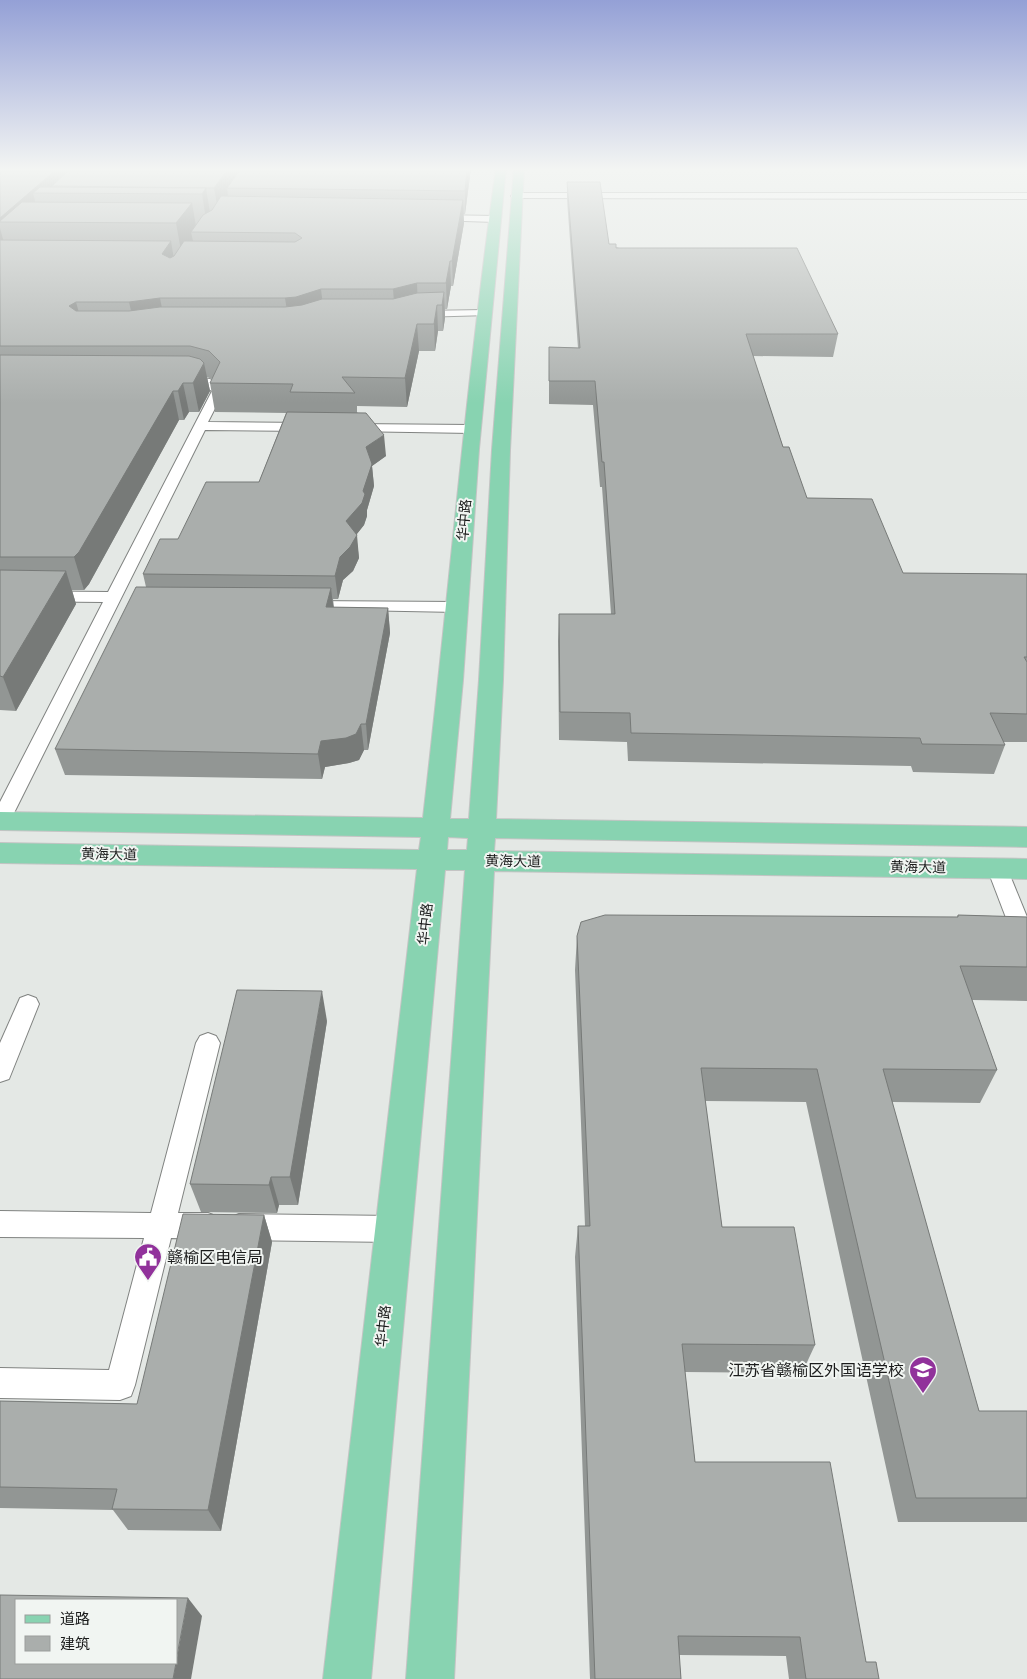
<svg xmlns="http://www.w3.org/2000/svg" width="1027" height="1679" viewBox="0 0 1027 1679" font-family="Lora,'Noto Sans SC',serif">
  <rect width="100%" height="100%" fill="#e4e8e5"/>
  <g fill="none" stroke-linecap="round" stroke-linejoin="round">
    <g stroke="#808381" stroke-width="2">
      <g id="lane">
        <polygon points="437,215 495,216 499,219 495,222 434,220 433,218"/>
        <polygon points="485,310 489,311 490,313 489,315 419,317 414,314 419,311"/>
        <polygon points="181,376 210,379 224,391 208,422 308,423 314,427 308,431 205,430 10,821 7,826 0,828 0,802 103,602 0,601 0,591 108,592 212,391 199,384 177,381 175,379 177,377"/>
        <polygon points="352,424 472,425 478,429 472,433 348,431 346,428"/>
        <polygon points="307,601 457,602 463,604 465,607 463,610 457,612 301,609 299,606 301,603"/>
        <polygon points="997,861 1004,863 1007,868 1027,917 1027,952 1019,950 1016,944 987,868 990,863"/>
        <polygon points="28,995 36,998 39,1004 9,1079 0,1082 0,1043 20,998"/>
        <polygon points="208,1033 216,1036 220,1043 178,1213 208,1213 218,1217 222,1226 218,1235 208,1239 171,1238 135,1385 131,1396 120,1400 0,1398 0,1368 109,1370 144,1238 0,1237 0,1211 151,1213 196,1043 200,1036"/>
        <polygon points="239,1214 394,1216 404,1220 408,1229 404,1238 394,1242 239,1240 229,1236 225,1227 229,1218"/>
      </g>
    </g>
    <g stroke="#808381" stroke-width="2">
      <polygon id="street" points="517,193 1027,193 1027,199 513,198 511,196"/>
    </g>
    <g stroke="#c4c4c4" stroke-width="2">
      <path id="primary" d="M 496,168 L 506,168 L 479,449 L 463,680 L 450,819 L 469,819 L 479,680 L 492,450 L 514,168 L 524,168 L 510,450 L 503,680 L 496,819 L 1027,827 L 1027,847 L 495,838 L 494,851 L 1027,859 L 1027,879 L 494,871 L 454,1679 L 406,1679 L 465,870 L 445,870 L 371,1679 L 323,1679 L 417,869 L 0,863 L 0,843 L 419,850 L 421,837 L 0,830 L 0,812 L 423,818 C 448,602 466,384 496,168 ZM 448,837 L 468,838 L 467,850 L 447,850 Z"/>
    </g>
    <use href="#lane" fill="#fff" fill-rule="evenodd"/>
    <use href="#street" fill="#fff" fill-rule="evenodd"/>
    <use href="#primary" fill="#88d3b1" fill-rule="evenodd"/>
  </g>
  <g fill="#929694">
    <polygon points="0,168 471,168 465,214 463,214 464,223 453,286 451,286 447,309 445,309 445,318 443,331 438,331 435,351 419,351 407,407 357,406 357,412 386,456 372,466 374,486 367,510 367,516 364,525 356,535 359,558 353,571 343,580 338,599 333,599 334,607 388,608 390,633 368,750 364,750 359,760 349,763 325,767 322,779 65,775 55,749 146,587 143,574 178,539 259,482 286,413 215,412 210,383 212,379 207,377 210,391 199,412 189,412 184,420 179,420 89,584 84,590 72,590 76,604 16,711 0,710"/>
    <polygon points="567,182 609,244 838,334 833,357 753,356 783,447 807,498 903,573 1027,574 1027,742 1003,742 1005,745 994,774 913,772 911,766 628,761 627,742 559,740 558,641 559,614 611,614 602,487 600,487 593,405 549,404 549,347 578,348 567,200"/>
    <polygon points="958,915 1027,917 1027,1001 972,1000 997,1070 980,1103 892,1102 979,1411 1027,1411 1027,1522 898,1522 806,1102 705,1101 722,1227 815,1345 802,1373 685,1372 695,1462 866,1662 879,1679 789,1679 786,1656 679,1655 681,1679 590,1679 575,1257 578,1226 585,1226 575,970 577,936 957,917"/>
    <polygon points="327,1021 298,1205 279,1205 277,1213 201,1212 190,1184"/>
    <polygon points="264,1215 272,1242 221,1531 128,1530 113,1510 0,1508 0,1401 137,1404"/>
  </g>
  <g fill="#777a78">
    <polygon points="58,168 64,168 69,185 52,186 54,193 33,193 38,213 0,222 0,218"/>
    <polygon points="229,168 236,168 239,185 227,188 228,195 218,210 214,188"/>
    <polygon points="467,168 471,168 465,214 465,191"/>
    <polygon points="206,188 211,219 207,225 202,194"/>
    <polygon points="463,200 464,223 453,286 452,261"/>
    <polygon points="192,203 197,232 191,232 193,241 182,256 176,223"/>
    <polygon points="0,228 4,243 0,247"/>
    <polygon points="171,241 175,266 162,254"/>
    <polygon points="450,261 451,286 447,309 446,283"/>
    <polygon points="417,283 418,309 395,315 393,289"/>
    <polygon points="321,289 324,315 289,324 285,298"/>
    <polygon points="444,292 445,318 443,331 442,305"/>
    <polygon points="160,298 165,324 135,328 129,302"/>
    <polygon points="76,302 83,328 69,306"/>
    <polygon points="437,305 438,331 435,351 434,324"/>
    <polygon points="417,324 419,351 407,407 405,378"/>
    <polygon points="204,363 210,391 199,412 193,383"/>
    <polygon points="183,383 189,412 184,420 178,391"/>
    <polygon points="173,391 179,420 89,584 84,590 74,557"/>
    <polygon points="384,435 386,456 372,466 374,486 367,510 367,516 364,525 349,544 346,521 363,491 366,447"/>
    <polygon points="357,535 359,558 353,571 343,580 338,599 335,576 340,557"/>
    <polygon points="66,571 76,604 16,711 3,677"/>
    <polygon points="331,588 334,613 326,607"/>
    <polygon points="388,608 390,633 368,750 366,724"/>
    <polygon points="361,724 364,750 359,760 349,763 325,767 322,779 318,754 321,741"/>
    <polygon points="322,991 327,1021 298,1205 290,1177"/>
    <polygon points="271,1177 279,1205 277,1213 269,1185"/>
    <polygon points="264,1215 272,1242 221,1531 208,1510"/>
    <polygon points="188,1598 202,1616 191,1679 173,1679"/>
  </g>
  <g fill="#aaaeac" stroke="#777a78">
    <polygon points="0,168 58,168 0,218"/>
    <polygon points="71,168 229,168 214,188 52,186"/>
    <polygon points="241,168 467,168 465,191 227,188"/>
    <polygon points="567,182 600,182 609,244 616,244 616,248 797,248 838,334 746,334 783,447 789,447 807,498 872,499 903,573 1027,574 1027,657 1024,657 1027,662 1027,714 990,713 1005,745 922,744 920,738 631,733 630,713 560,712 559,614 615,614 604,462 602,462 595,381 549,381 549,347 580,348"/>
    <polygon points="40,187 206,188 202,194 33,193"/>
    <polygon points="221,196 463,200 452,261 450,261 446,283 417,283 393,289 321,289 296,297 285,298 160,298 129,302 76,302 69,306 76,311 129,311 160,307 285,307 302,305 322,299 393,299 417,293 444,292 442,305 437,305 434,324 417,324 405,378 342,377 355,393 290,392 293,384 210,383 220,362 209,351 190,346 0,346 0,240 171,241 162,254 170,258 174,256 184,241 295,242 302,238 295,233 191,232 203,215 212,210"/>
    <polygon points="22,202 192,203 176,223 0,222 0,221"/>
    <polygon points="0,355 189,356 200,359 204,363 193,383 183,383 178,391 173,391 79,552 74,557 0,557"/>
    <polygon points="287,412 366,413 384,435 366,447 372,464 363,491 365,494 362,503 346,521 357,535 350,547 340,557 335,576 143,574 160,539 178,539 206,482 259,482"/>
    <polygon points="0,570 66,571 3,677 0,676"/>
    <polygon points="136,587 331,588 326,607 388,608 366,724 361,724 356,734 346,738 321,741 318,754 55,749"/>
    <polygon points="605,915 958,917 958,915 1027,917 1027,967 960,966 997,1070 883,1069 979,1411 1027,1411 1027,1498 916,1498 817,1069 701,1068 722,1227 794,1227 815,1345 682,1344 695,1462 830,1462 866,1662 876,1662 879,1679 806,1679 800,1637 678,1636 681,1679 595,1679 578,1226 590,1226 577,936 581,922"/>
    <polygon points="237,990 322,991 290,1177 271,1177 269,1185 190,1184"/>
    <polygon points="183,1214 264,1215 208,1510 112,1509 117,1489 0,1487 0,1401 137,1404"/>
    <polygon points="0,1595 188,1598 176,1661 176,1600 16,1600 16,1663 176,1663 173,1679 0,1679"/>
  </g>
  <linearGradient id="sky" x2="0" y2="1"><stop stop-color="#94a0d6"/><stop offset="0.42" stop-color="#f3f5f3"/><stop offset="1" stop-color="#f3f5f3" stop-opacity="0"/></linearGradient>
  <rect width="1027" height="403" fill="url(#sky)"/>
  <defs>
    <g id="civic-pin" transform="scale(1.4375)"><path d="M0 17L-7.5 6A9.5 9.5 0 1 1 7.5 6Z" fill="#91329b" stroke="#f1f5f2"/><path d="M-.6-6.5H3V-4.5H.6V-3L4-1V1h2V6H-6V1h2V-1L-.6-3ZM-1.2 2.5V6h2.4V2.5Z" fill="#fff"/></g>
    <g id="school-pin" transform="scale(1.4375)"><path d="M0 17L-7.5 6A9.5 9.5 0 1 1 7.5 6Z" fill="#91329b" stroke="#f1f5f2"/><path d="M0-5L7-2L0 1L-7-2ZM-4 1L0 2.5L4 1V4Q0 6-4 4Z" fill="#fff"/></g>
  </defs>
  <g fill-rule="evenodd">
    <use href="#civic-pin" x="148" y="1257"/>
    <use href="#school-pin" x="923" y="1370"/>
  </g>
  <g text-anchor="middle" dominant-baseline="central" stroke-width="4" stroke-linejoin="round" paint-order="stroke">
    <g font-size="14" fill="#1b1c1c" stroke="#f1f5f2">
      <text transform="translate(464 520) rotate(-85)">华中路</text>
      <text transform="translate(109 854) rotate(1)">黄海大道</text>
      <text transform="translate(513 861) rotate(1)">黄海大道</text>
      <text transform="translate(918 867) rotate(1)">黄海大道</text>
      <text transform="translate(425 924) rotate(-84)">华中路</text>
      <text transform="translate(383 1326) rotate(-84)">华中路</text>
    </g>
    <g font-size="16" fill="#1b1c1c" stroke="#f1f5f2" text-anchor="start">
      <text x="167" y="1257">赣榆区电信局</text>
      <text x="904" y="1370" text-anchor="end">江苏省赣榆区外国语学校</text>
    </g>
  </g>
  <rect x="15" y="1599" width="162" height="65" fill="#f1f5f2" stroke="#9b9e9c"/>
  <rect x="25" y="1615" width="25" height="8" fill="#88d3b1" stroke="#9b9e9c"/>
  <text x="60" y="1624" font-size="15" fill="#1b1c1c">道路</text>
  <rect x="25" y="1636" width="25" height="15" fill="#aaaeac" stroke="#9b9e9c"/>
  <text x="60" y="1649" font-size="15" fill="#1b1c1c">建筑</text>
</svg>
